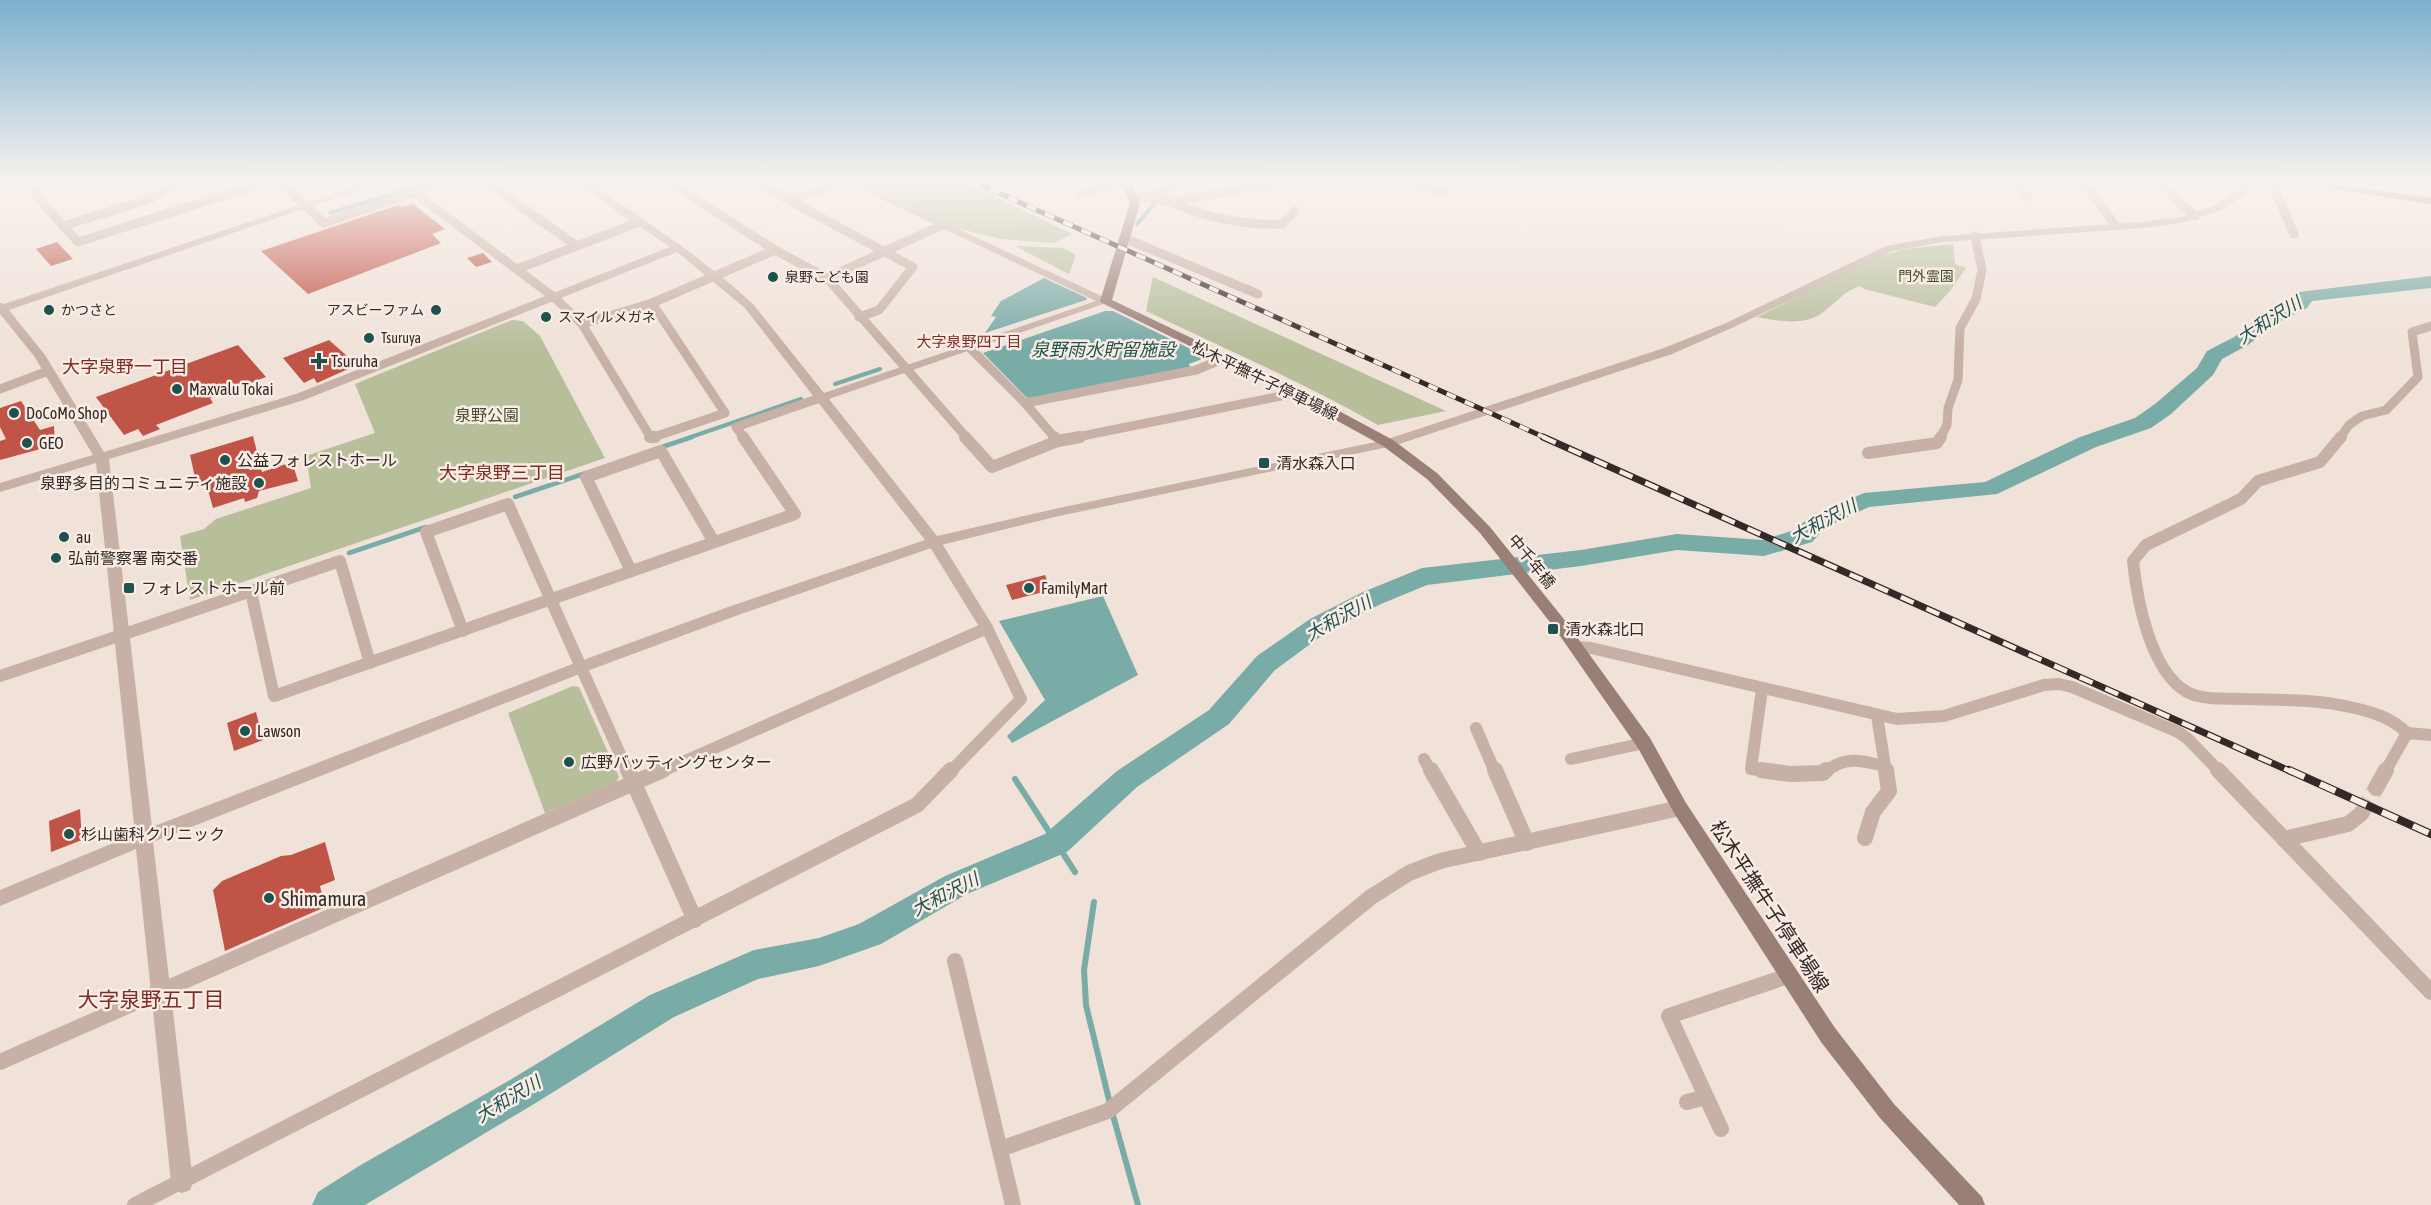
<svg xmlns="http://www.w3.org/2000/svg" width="2431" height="1205" viewBox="0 0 2431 1205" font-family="'Asap Condensed','Noto Sans JP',sans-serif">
  <rect width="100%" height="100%" fill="#f0e2d9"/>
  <g fill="#b6be9a">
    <polygon points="858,181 963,181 1072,234 1054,243 1001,239 952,227"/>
    <path d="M 1953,244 L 1955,264 L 1966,268 L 1950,291 L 1935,307 L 1864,289 L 1860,286 C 1844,291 1836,303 1822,313 C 1805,326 1776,321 1757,317 L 1870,260 L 1904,249 Z"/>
    <polygon points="1015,246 1063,248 1076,255 1069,274"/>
    <path d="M 1153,277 L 1446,411 L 1378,425 C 1303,382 1223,348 1146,311 Z"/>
    <polygon points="512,320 523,321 540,336 605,458 190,600 180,536 204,529 216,519 311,488 306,456 375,433 355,384"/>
    <polygon points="573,686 579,687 619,777 616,783 545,813 508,713"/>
  </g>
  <g fill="#79aba7">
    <polygon points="1044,278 1087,298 1086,300 985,333 996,317 991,316 1001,301"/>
    <polygon points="1105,311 1113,311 1207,357 1189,364 1190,367 1031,399 1026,397 983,353"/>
    <polygon points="1103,596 1138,675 1012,743 1007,736 1045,700 999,621"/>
  </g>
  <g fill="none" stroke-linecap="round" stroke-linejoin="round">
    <g stroke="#79aba7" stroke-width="4">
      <polyline points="330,213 434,181"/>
      <polyline points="1137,224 1156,202"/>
      <polyline points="835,384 880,369"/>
      <polyline points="688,438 801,399"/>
    </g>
    <g stroke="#79aba7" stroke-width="4.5">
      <polyline points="662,447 692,437"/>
      <polyline points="515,497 586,473"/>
      <polyline points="349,553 426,527"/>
    </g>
    <g stroke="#79aba7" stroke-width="6">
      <polyline points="1015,779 1075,872"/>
      <polyline points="1094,902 1084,970 1086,1005 1110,1104"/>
      <polyline points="1112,1112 1138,1205"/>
    </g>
    <polygon fill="#79aba7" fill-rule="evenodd" points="2431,276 2431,288 2312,301 2307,308 2277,323 2248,345 2222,359 2213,375 2171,414 2151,428 2096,447 1997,494 1869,507 1826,527 1812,542 1764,556 1677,550 1581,566 1427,585 1381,604 1328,631 1275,670 1229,724 1137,787 1067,852 967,894 881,944 819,966 758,979 674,1017 534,1104 365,1205 312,1205 318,1192 359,1166 510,1080 650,995 754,950 819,938 859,924 945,876 1045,834 1117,771 1209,710 1257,656 1310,619 1363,592 1422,568 1581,550 1677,534 1763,540 1794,530 1810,517 1864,493 1985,482 2080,437 2135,418 2155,404 2197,368 2207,351 2234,337 2263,315 2293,300 2299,292"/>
  </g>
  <g fill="#c05446">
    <polygon points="413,204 445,229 432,234 441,243 308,294 261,251 398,205 402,207"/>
    <polygon points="57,242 73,259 51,266 36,249"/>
    <polygon points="483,253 492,262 476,267 467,258"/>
    <polygon points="329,340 357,365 317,383 314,378 304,383 283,358"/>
    <polygon points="238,345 266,377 210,398 213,403 156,425 160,429 143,436 138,429 124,435 96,397"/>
    <polygon points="21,401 40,430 54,426 55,445 0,460 0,441 6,439 0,427 0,408"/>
    <polygon points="253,436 262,472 292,462 298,481 259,491 257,498 245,502 244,498 213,508 206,483 197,486 190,455"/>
    <polygon points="1045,575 1051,590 1012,600 1006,585"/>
    <polygon points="256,712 263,740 234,751 227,723"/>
    <polygon points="80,809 82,840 51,852 49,821"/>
    <polygon points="325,842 335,880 320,886 325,907 225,951 213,890 222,881 281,856 291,855"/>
  </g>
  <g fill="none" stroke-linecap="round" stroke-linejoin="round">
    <polyline stroke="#cabdb5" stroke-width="16" stroke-dasharray="16 8" stroke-linecap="butt" points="2361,814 2376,788"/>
    <g stroke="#c7b0a5" stroke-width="9">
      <polyline points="30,181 39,199 78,242 269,181"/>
      <polyline points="280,181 324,223 448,181"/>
      <polyline points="485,181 577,246"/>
      <polyline points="667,181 775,250 827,278 967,438"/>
      <polyline points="753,181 913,267 879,310 859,317"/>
      <polyline points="2017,181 2028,196"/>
      <polyline points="2082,181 2116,226"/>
      <polyline points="2162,181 2173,197 2195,216"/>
      <polyline points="2271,181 2294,234"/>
      <polyline points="585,186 599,181"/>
      <polyline points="415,193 555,298 582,324 651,438 725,413 652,303"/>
      <polyline points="1078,195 1105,186 1126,183"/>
      <polyline points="1150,197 1171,202 1256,186 1392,181 1444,192"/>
      <polyline points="1135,198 1157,195 1179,181"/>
      <polyline points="791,201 840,181"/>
      <path d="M 1171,202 C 1202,217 1248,226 1282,224 L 1295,211"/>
      <polyline points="62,226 150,199 182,181"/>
      <polyline points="1124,238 1258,294"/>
      <polyline points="517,269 639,222"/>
      <polyline points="827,278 942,225"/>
      <polyline points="582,324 652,303 775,250"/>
      <polyline points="970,348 1025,403 1055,438"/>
      <polyline points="0,389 48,371"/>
      <polyline points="1025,403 1196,370 1223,359"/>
      <polyline points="744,438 736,427 820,398"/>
      <polyline points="1072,438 1296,393"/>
      <polyline points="1940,438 1947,425 1948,408 1958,380 1960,328 1976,299 1982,270 1975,236"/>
      <polyline points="2340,438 2349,425 2362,416 2386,410 2418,377 2412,332 2431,326"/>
    </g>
    <g stroke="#c7b0a5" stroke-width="12">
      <polyline points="650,437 655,437"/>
      <polyline points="965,437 992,467 1058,441 1080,437"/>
      <polyline points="1054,437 1058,441"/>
      <path d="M 2341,437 L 2320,462 L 2258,481 L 2241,499 L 2146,545 L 2133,561 C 2137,599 2150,671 2187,692 C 2204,701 2227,698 2246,699 C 2281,700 2316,699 2350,707 C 2372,712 2391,717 2407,733"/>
      <polyline points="1868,453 1937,443 1941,437"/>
      <polyline points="934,542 987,628 1021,699 950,772"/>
      <polyline points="631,571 586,477 661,451 714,542"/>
      <polyline points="251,592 274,696 795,514 743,437"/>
      <polyline points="463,631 426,532 508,504 628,772"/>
      <polyline points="1577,647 1591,648 1897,719 1944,716 2044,685 2059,684 2072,687 2178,732 2188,739 2220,772"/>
      <polyline points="0,676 340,561 370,663"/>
      <polyline points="1762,689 1751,769 1773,772"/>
      <polyline points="1877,716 1886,772"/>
      <polyline points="1476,728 1495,772"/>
      <polyline points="1424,759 1431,772"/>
      <polyline points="1571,759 1644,743"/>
      <polyline points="660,772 987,628"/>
      <path d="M 1825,772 C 1845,756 1860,760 1884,766"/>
      <polyline points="2385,772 2407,733 2431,735"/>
    </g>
    <g stroke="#c7b0a5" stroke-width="16">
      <polyline points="628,770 695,920"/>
      <polyline points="1431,770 1479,853"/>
      <polyline points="1495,770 1527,843"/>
      <polyline points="1761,770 1790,774 1823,773 1826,770"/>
      <polyline points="2218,770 2431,992"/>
      <polyline points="2376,788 2386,770"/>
      <polyline points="1865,838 1873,812 1889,791 1886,770"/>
      <polyline points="2284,839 2348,824 2361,814"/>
      <polyline points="955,961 1013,1205"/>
      <polyline points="0,1062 663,770"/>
      <polyline points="1687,1102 1706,1097"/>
      <polyline points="1721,1129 1669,1016 1788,976"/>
      <polyline points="1000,1149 1108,1111 1371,897 1409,873 1440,861 1680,808"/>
      <polyline points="135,1205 917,805 951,770"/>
    </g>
    <path fill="#c7b0a5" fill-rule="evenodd" d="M 371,181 L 385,181 L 9,310 L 45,355 L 104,452 L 296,394 L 670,247 L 572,181 L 584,181 L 626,207 L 691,253 L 733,286 L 753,304 L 824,393 L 1096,301 L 843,181 L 856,181 L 1112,301 L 829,399 L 937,536 L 1059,508 L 1385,440 L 1664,348 L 1726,323 L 1886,246 L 1943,236 L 2143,222 L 2180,217 L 2211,207 L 2235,192 L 2245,181 L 2255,181 L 2243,196 L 2219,211 L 2181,223 L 2143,228 L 1943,242 L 1893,251 L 1734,327 L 1672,354 L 1393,446 L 1059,516 L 937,546 L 741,614 L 587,671 L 153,842 L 193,1182 L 190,1190 L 182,1193 L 174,1190 L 171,1182 L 136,849 L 0,906 L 0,890 L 135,834 L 96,463 L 0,492 L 0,483 L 93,455 L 34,356 L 0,314 L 0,303 L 4,304 ZM 677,252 L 745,308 L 925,540 L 731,606 L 575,663 L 152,827 L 109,459 L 304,400 Z"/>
    <g fill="#9a7f77" fill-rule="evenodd">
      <polygon points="1121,181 1131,181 1140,203 1112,300 1300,390 1393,440 1437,473 1490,527 1563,618 1650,738 1686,803 1835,1028 1894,1104 1982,1197 1985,1205 1959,1205 1880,1118 1821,1042 1674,813 1638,748 1553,626 1480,533 1427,479 1383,446 1292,396 1102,303 1100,301 1130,203"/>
      <polygon points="2293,181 2316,181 2431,198 2431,204 2298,184"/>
    </g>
    <g stroke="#332926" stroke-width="5">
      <polyline id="rail-far2" points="972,181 1546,438"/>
    </g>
    <g stroke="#332926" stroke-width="7">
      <polyline id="rail-far1" points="1543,437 2292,772"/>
    </g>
    <g stroke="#332926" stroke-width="8">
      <polyline id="rail" points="2289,770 2431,834"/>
    </g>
    <use href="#rail-far2" stroke="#f8ece4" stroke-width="4" stroke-dasharray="10" stroke-linecap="butt"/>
    <use href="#rail-far1" stroke="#f8ece4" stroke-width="4.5" stroke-dasharray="14" stroke-linecap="butt"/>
    <use href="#rail" stroke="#f8ece4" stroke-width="6" stroke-dasharray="17" stroke-linecap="butt"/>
  </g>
  <linearGradient id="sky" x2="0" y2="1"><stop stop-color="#7bb0ce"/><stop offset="0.52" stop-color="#f8f2ee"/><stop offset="1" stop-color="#f8f2ee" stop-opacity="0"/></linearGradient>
  <rect width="2431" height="349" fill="url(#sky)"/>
  <g fill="#1e524f" stroke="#f8ece4" stroke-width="2">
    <circle cx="773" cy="277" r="6"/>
    <circle cx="49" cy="310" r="6"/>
    <circle cx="436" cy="310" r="6"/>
    <circle cx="546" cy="317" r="6"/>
    <circle cx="369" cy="338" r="6"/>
    <path d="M316 352h6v6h6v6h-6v6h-6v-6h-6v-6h6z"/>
    <circle cx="177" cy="389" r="6"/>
    <circle cx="14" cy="413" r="6"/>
    <circle cx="27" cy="443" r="6"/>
    <circle cx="225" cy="460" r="6"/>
    <rect x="1258" y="457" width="12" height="12" rx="3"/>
    <circle cx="259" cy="483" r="6"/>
    <circle cx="64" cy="537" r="6"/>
    <circle cx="56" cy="558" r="6"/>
    <rect x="123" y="582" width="12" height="12" rx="3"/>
    <circle cx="1029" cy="588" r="6"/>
    <rect x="1547" y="623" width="12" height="12" rx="3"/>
    <circle cx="245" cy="731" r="6"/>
    <circle cx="569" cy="762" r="6"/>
    <circle cx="69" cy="834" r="6"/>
    <circle cx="269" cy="898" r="6"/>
  </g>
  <g text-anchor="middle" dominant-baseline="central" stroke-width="5" stroke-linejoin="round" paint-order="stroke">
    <g font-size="14" fill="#47502b" stroke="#f8ece4">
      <text x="1926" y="276">門外霊園</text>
    </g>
    <g font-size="14" fill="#332926" stroke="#f8ece4" text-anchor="start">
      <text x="785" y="277">泉野こども園</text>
      <text x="61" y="310">かつさと</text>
      <text x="424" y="310" text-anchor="end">アスビーファム</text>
      <text x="558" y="317">スマイルメガネ</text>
      <text x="381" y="338">Tsuruya</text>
    </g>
    <g font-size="15" fill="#7e2d23" stroke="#f8ece4">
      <text x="969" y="341">大字泉野四丁目</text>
    </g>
    <g font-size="16" fill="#332926" stroke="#f8ece4" text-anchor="start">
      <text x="331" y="361">Tsuruha</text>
      <text x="189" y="389">Maxvalu Tokai</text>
      <text x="26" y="413">DoCoMo Shop</text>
      <text x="39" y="443">GEO</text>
      <text x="237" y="460">公益フォレストホール</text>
      <text x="1276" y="463">清水森入口</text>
      <text x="247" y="483" text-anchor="end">泉野多目的コミュニティ施設</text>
      <text x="76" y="537">au</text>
      <text x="68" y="558">弘前警察署 南交番</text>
      <text x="141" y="588">フォレストホール前</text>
      <text x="1041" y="588">FamilyMart</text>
      <text x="1565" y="629">清水森北口</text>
      <text x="257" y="731">Lawson</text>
      <text x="581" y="762">広野バッティングセンター</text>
      <text x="81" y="834">杉山歯科クリニック</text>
    </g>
    <g font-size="16" fill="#332926" stroke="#f8ece4">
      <text transform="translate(1265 380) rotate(26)">松木平撫牛子停車場線</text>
      <text transform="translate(1532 561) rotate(51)">中千年橋</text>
    </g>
    <g font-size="16" fill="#47502b" stroke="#f8ece4">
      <text x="487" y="415">泉野公園</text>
    </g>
    <g font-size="18" font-style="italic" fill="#1e524f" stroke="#f8ece4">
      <text transform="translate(2269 320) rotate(-32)">大和沢川</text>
      <text x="1103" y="349">泉野雨水貯留施設</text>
      <text transform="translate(1823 521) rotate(-28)">大和沢川</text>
      <text transform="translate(1338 618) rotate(-29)">大和沢川</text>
      <text transform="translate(945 894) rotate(-27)">大和沢川</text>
      <text transform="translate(508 1099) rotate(-31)">大和沢川</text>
    </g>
    <g font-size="18" fill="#7e2d23" stroke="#f8ece4">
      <text x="125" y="366">大字泉野一丁目</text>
      <text x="502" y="472">大字泉野三丁目</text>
    </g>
    <g font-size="20" fill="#332926" stroke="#f8ece4" text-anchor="start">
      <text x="281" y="898">Shimamura</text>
    </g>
    <g font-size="20" fill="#332926" stroke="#f8ece4">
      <text transform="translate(1770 906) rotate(57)">松木平撫牛子停車場線</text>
    </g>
    <g font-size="21" fill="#7e2d23" stroke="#f8ece4">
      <text x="151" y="999">大字泉野五丁目</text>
    </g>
  </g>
</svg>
